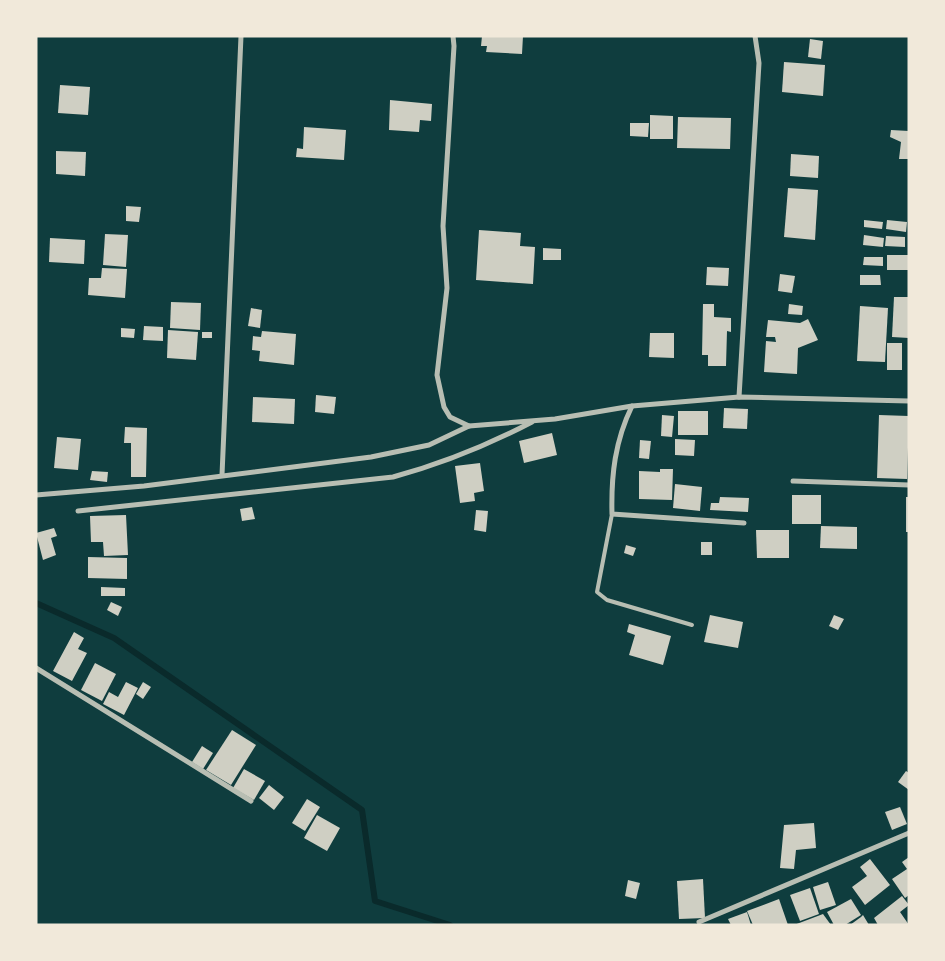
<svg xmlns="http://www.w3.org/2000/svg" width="945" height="961" viewBox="0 0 945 961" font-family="Commissioner,sans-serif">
  <rect width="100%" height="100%" fill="#0f3d3e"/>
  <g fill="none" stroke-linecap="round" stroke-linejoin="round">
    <polyline stroke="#0a2a2b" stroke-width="6" points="36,603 114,638 362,810 375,901 450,925"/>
  </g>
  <g fill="#cfcfc3">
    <polygon points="482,36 523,36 522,54 486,52 487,46 481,46"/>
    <polygon points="810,39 823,41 821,59 808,57"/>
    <polygon points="784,62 825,65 823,96 782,92"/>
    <polygon points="60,85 90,87 88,115 58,113"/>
    <polygon points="390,100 432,104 431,121 420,120 419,132 389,130"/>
    <polygon points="650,115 673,116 673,139 650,139"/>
    <polygon points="678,117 731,118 730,149 677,148"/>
    <polygon points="630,123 649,123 648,137 630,136"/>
    <polygon points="304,127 346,130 344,160 296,157 297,148 303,149"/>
    <polygon points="891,130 909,131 909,159 899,159 901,142 890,137"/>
    <polygon points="56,151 86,152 85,176 56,174"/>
    <polygon points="791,154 819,156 818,178 790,176"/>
    <polygon points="788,188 818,190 815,240 784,237"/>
    <polygon points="126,206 141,207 139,222 126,221"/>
    <polygon points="864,220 883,222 882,229 864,227"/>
    <polygon points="887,220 907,222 906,232 886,229"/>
    <polygon points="479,230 521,233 520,246 535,247 533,284 476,280"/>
    <polygon points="105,234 128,235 126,267 103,265"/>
    <polygon points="864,235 884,238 883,247 863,245"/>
    <polygon points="886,236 905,237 905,247 885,246"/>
    <polygon points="50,238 85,240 84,264 49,262"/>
    <polygon points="543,248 561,249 561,260 543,260"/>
    <rect x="887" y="255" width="22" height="15"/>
    <polygon points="864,257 883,257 883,266 863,265"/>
    <polygon points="707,267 729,268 728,286 706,285"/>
    <polygon points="102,268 127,269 125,298 88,295 89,278 101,278"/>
    <polygon points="780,274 795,276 792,293 778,291"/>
    <polygon points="860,275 880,275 881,285 860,285"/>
    <polygon points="894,297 909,297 909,338 892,337"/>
    <polygon points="171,302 201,303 200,330 170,328"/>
    <polygon points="703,304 714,304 714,317 731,318 731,332 727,331 726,366 708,366 708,355 702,355"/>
    <polygon points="789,304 803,306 802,315 788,314"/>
    <polygon points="860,306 888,308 885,362 857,361"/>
    <polygon points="251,308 262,310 260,328 248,326"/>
    <polygon points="808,319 818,340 798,348 797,374 764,372 766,341 776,342 775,337 766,337 768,320 800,323"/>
    <polygon points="144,326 163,327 163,341 143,340"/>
    <polygon points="121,328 135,329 134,338 121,337"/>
    <polygon points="168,330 198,332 196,360 167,358"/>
    <polygon points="262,331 296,334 294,365 259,361 260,351 252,350 253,336 261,337"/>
    <rect x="202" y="332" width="10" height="6"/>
    <polygon points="650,333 674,333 674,358 649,357"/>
    <rect x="887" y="343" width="15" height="27"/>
    <polygon points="316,395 336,397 334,414 315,412"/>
    <polygon points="253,397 295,399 294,424 252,422"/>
    <polygon points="724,408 748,409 747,429 723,428"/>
    <rect x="678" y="411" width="30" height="24"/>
    <polygon points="662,415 674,416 672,437 661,436"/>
    <polygon points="879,415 909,416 907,479 877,478"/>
    <polygon points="125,427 147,428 146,477 131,477 131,443 124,443"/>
    <polygon points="552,433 557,455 524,463 519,441"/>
    <polygon points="57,437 81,439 78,470 54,468"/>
    <polygon points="675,439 695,440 694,456 675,455"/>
    <polygon points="640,440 651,441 649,459 639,458"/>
    <polygon points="480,463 484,491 474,493 475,501 460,503 455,466"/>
    <polygon points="660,469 673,469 672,500 639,499 639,471 660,472"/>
    <polygon points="92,471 108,472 107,482 90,480"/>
    <polygon points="675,484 702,487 700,511 673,508"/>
    <rect x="792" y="495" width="29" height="29"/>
    <polygon points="720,497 749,498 748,512 710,510 711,503 719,503"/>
    <rect x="906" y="497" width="3" height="35"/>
    <polygon points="252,507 255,519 242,521 240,509"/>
    <polygon points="476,510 488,511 486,532 474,530"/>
    <polygon points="126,515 128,555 104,556 103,542 91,542 90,516"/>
    <polygon points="821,526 857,527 857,549 820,548"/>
    <polygon points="54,528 57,536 51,538 56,555 43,560 36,533"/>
    <polygon points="756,530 789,530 789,558 757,558"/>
    <rect x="701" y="542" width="11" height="13"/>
    <polygon points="626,545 636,548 633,556 624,553"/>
    <polygon points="88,557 127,558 127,579 88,578"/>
    <polygon points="101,587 125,588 125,596 101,596"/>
    <polygon points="111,602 122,607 118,616 107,610"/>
    <polygon points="710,615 743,622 738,648 704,642"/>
    <polygon points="834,615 844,619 838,630 829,626"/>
    <polygon points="629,624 671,636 663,665 629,655 635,635 627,632"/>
    <polygon points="74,632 84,638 78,649 87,653 72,681 53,671"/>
    <polygon points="95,663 116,674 102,701 81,690"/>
    <polygon points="126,682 138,688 124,715 103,704 109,692 118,697"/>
    <polygon points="143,682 151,687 143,699 136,694"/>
    <polygon points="232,730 256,745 231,785 206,770"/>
    <polygon points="202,746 213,753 203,769 192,762"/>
    <polygon points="244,769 265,781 254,800 233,788"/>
    <polygon points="906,771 909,773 909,790 898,782"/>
    <polygon points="269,785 284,797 274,810 259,798"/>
    <polygon points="307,799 320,807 305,831 292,823"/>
    <polygon points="900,807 907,824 892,830 885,812"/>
    <polygon points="317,815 340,828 327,851 304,838"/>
    <polygon points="814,823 816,848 796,850 794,869 780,868 784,825"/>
    <polygon points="909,857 909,895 905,898 892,879 907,869 902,862"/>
    <polygon points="870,859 890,885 865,905 852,887 867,876 860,867"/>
    <polygon points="703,879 705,918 679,919 677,881"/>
    <polygon points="628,880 640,883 636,899 625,896"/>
    <polygon points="828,882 836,905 820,910 813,887"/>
    <polygon points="810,888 819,914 800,921 790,895"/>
    <polygon points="902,896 909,905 900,912 909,925 878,925 874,918"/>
    <polygon points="779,899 788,925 753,925 747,911"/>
    <polygon points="851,899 861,915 845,925 834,925 827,912"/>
    <polygon points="747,912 751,925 731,925 728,919"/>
    <polygon points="823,914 831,925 794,925"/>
    <polygon points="863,915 869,925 850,925 861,917"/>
  </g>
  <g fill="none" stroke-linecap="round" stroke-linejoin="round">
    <polyline stroke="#b8beb3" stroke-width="4" points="612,514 597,592 607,600 692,625"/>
    <g stroke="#b8beb3" stroke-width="5">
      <polyline points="453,36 454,46 443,226 447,288 437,375 444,407 450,417 469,426"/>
      <polyline points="739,397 759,63 755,36"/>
      <path d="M 632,406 C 615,441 611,475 612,514 L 744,523"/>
      <polyline points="222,475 241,36"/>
      <polyline points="793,481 909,485"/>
      <polyline points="36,495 144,486 371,457 429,445 469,426 555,419 632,406 739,397 909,401"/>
      <path d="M 78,511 L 393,477 C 441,464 488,445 532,422"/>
      <polyline points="36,668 251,801"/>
      <polyline points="699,922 909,833"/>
    </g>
  </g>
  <rect width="945" height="961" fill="none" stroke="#f1e9da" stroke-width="75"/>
</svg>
